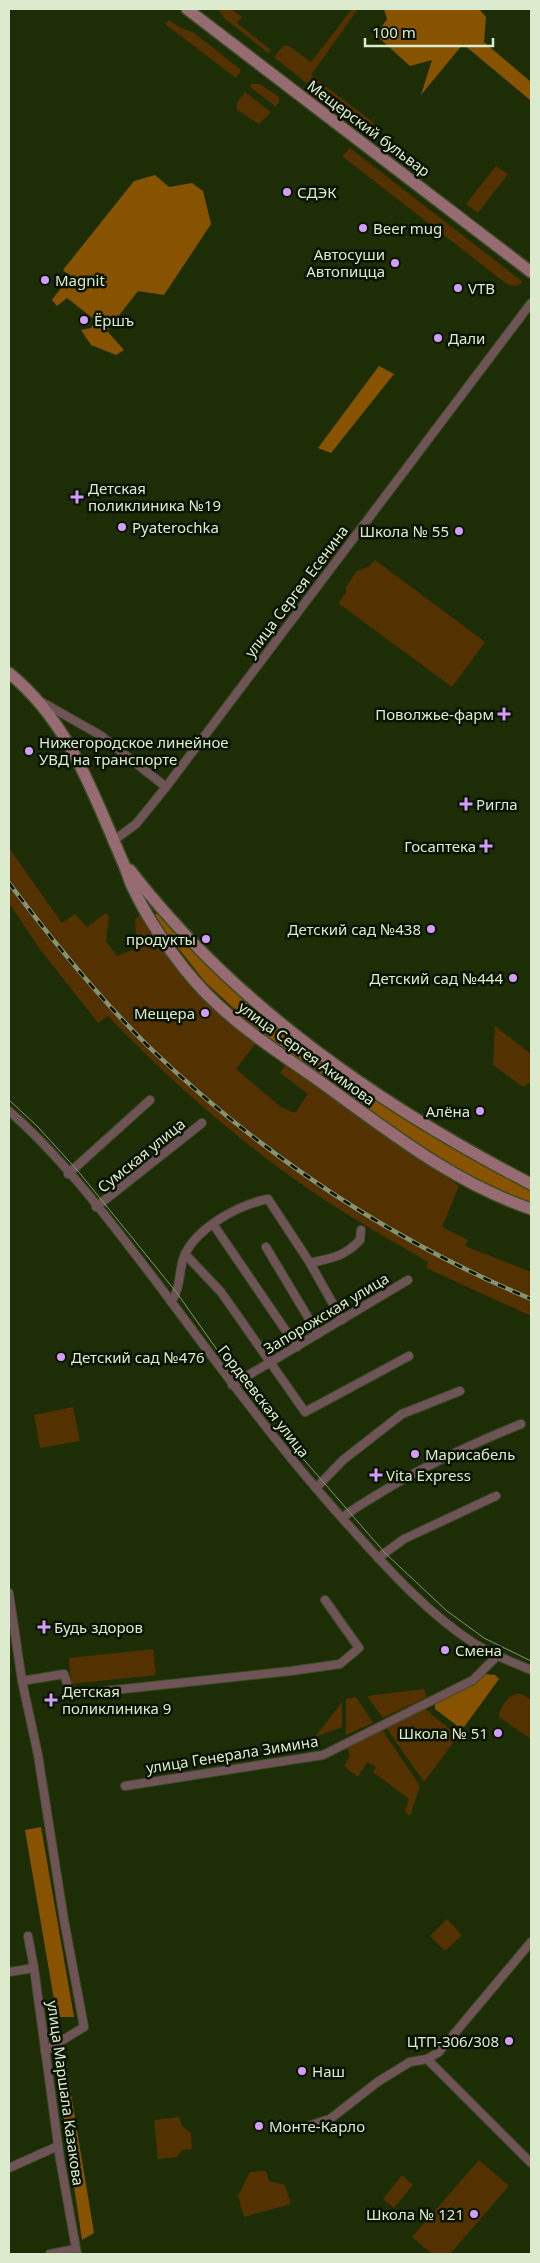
<svg xmlns="http://www.w3.org/2000/svg" width="540" height="2263" viewBox="0 0 540 2263" font-family="'Noto Sans',sans-serif">
  <rect width="100%" height="100%" fill="#1d2d05"/>
  <g fill="#533101">
    <polygon points="218,9 232,9 242,17 237,23 271,50 268,53 224,18"/>
    <polygon points="352,9 358,9 311,75 374,123 370,128 365,130 274,57 283,46 289,46 311,62"/>
    <polygon points="169,20 181,28 193,32 241,70 236,78 165,24"/>
    <polygon points="251,84 260,84 279,97 279,101 276,107 250,87"/>
    <polygon points="245,92 271,112 259,124 237,110 237,103"/>
    <polygon points="350,148 523,282 517,286 508,285 342,156"/>
    <polygon points="496,166 508,174 478,213 466,204"/>
    <polygon points="375,560 485,642 452,687 338,603 346,593 346,587 357,571 368,567"/>
    <path d="M 9,848 L 62,923 L 75,914 L 87,927 L 106,913 L 109,916 L 106,941 L 117,956 L 137,948 L 135,919 L 141,915 L 196,992 L 257,1042 L 236,1069 L 281,1107 L 295,1113 L 308,1094 L 280,1073 L 286,1064 L 459,1186 L 442,1227 L 468,1240 L 465,1246 L 531,1272 L 531,1316 L 426,1268 L 428,1262 C 398,1244 367,1227 337,1208 C 253,1154 177,1088 108,1016 L 98,1023 L 39,948 L 9,903 Z"/>
    <polygon points="495,1026 531,1054 531,1082 523,1087 493,1065"/>
    <polygon points="73,1407 80,1441 40,1448 34,1415"/>
    <polygon points="153,1649 156,1675 71,1684 69,1658"/>
    <polygon points="424,1689 427,1697 383,1718 367,1696"/>
    <path d="M 515,1694 L 521,1694 L 531,1700 L 531,1739 L 499,1717 C 499,1709 507,1697 515,1694 Z"/>
    <polygon points="356,1697 373,1723 346,1735 346,1699"/>
    <polygon points="342,1702 342,1727 315,1737"/>
    <polygon points="423,1707 458,1736 424,1782 385,1726"/>
    <polygon points="381,1728 420,1786 410,1816 405,1812 409,1799 373,1772 376,1767 367,1762 358,1777 344,1766 350,1755 346,1746"/>
    <polygon points="447,1919 462,1935 445,1951 430,1936"/>
    <polygon points="179,2117 182,2126 191,2133 192,2149 182,2150 177,2157 158,2159 154,2120"/>
    <polygon points="479,2160 509,2186 450,2254 432,2254 412,2237"/>
    <polygon points="266,2171 269,2181 285,2185 291,2204 244,2217 238,2196 250,2172"/>
    <polygon points="402,2175 413,2185 394,2208 383,2199"/>
  </g>
  <g fill="#885300">
    <polygon points="384,9 479,9 486,17 484,42 531,82 530,100 463,44 421,95 432,60 410,66 376,35 387,19"/>
    <polygon points="155,175 169,187 192,183 203,191 211,224 164,295 138,291 107,331 124,350 116,355 91,345 81,330 91,328 95,320 67,298 57,306 52,300 70,276 63,270 134,181"/>
    <polygon points="379,366 394,374 331,453 318,448"/>
    <polygon points="159,912 329,1066 389,1108 442,1141 531,1189 531,1205 472,1180 427,1153 263,1035 205,982 153,916"/>
    <polygon points="485,1674 495,1675 499,1679 464,1727 459,1727 435,1709 435,1703 475,1683"/>
    <polygon points="41,1827 74,2017 57,2017 25,1830"/>
    <polygon points="65,2058 94,2233 82,2240 55,2058"/>
  </g>
  <g fill="none" stroke-linecap="round" stroke-linejoin="round">
    <g stroke="#3c4b25" stroke-width="10">
      <g id="street">
        <polyline points="40,701 100,735 166,787"/>
        <polyline points="113,841 136,824 166,787 531,303"/>
        <path d="M 9,1111 C 65,1160 113,1225 158,1284 C 220,1367 281,1451 351,1528 C 388,1569 427,1613 475,1644 C 493,1655 512,1662 531,1670"/>
        <polyline points="68,1174 150,1100"/>
        <polyline points="96,1207 202,1123"/>
        <polyline points="213,1224 297,1347"/>
        <polyline points="266,1247 318,1334"/>
        <polyline points="185,1254 221,1292 305,1412 409,1356"/>
        <path d="M 310,1263 C 332,1258 344,1257 360,1240 L 361,1230"/>
        <path d="M 171,1302 C 182,1287 178,1269 185,1254 C 199,1226 239,1205 268,1199 L 310,1263 L 342,1320"/>
        <polyline points="232,1385 408,1280"/>
        <polyline points="316,1488 343,1460 402,1414 460,1391"/>
        <path d="M 342,1518 C 354,1508 367,1501 380,1493 C 425,1465 472,1444 521,1424"/>
        <polyline points="378,1558 404,1539 496,1496"/>
        <polyline points="9,1593 22,1681 38,1755 64,1920 84,2027 45,2051"/>
        <polyline points="22,1681 64,1674 68,1687 77,1694 291,1671 340,1664 359,1648 325,1600"/>
        <polyline points="125,1786 323,1755 473,1680 497,1656"/>
        <polyline points="28,1936 34,1968 60,2159 77,2254"/>
        <polyline points="9,1972 34,1968"/>
        <polyline points="427,2059 531,2163"/>
        <polyline points="308,2126 330,2119 379,2081 410,2062 427,2059 439,2052 531,1942"/>
        <polyline points="9,2168 58,2146"/>
        <polyline points="50,2254 76,2249"/>
      </g>
    </g>
    <g stroke="#3c4b25" stroke-width="14">
      <g id="secondary">
        <polyline points="187,9 531,272"/>
        <path d="M 9,673 C 69,722 92,791 122,860 C 127,870 129,882 135,892 C 153,929 187,977 217,1004 C 251,1036 292,1061 329,1088 C 394,1135 455,1183 531,1209"/>
        <path d="M 130,870 C 235,1006 379,1105 531,1184"/>
      </g>
    </g>
    <use href="#street" stroke="#6e5357" stroke-width="8"/>
    <use href="#secondary" stroke="#966b72" stroke-width="11"/>
    <polyline stroke="#849372" stroke-width="1" points="9,1100 37,1126 78,1171 177,1293 239,1381 279,1431 385,1553 447,1611 484,1638 531,1661"/>
    <g stroke="#849372" stroke-width="4.5">
      <path id="rail" d="M 9,883 C 52,940 98,997 149,1047 C 260,1154 389,1239 531,1299"/>
    </g>
    <use href="#rail" stroke="#0a1301" stroke-width="2.5" stroke-dasharray="8" stroke-linecap="butt"/>
  </g>
  <g fill="#d29dfd" stroke="#0a1301" stroke-width="2">
    <circle cx="287" cy="192" r="5"/>
    <circle cx="363" cy="228" r="5"/>
    <circle cx="395" cy="263" r="5"/>
    <circle cx="45" cy="280" r="5"/>
    <circle cx="458" cy="288" r="5"/>
    <circle cx="84" cy="320" r="5"/>
    <circle cx="438" cy="338" r="5"/>
    <path d="M74.5 489.5h5v5h5v5h-5v5h-5v-5h-5v-5h5z"/>
    <circle cx="122" cy="527" r="5"/>
    <circle cx="459" cy="531" r="5"/>
    <path d="M501.5 706.5h5v5h5v5h-5v5h-5v-5h-5v-5h5z"/>
    <circle cx="29" cy="751" r="5"/>
    <path d="M463.5 796.5h5v5h5v5h-5v5h-5v-5h-5v-5h5z"/>
    <path d="M483.5 838.5h5v5h5v5h-5v5h-5v-5h-5v-5h5z"/>
    <circle cx="431" cy="929" r="5"/>
    <circle cx="206" cy="939" r="5"/>
    <circle cx="513" cy="978" r="5"/>
    <circle cx="205" cy="1013" r="5"/>
    <circle cx="480" cy="1111" r="5"/>
    <circle cx="61" cy="1357" r="5"/>
    <circle cx="415" cy="1454" r="5"/>
    <path d="M373.5 1467.5h5v5h5v5h-5v5h-5v-5h-5v-5h5z"/>
    <path d="M41.5 1619.5h5v5h5v5h-5v5h-5v-5h-5v-5h5z"/>
    <circle cx="445" cy="1650" r="5"/>
    <path d="M48.5 1692.5h5v5h5v5h-5v5h-5v-5h-5v-5h5z"/>
    <circle cx="498" cy="1733" r="5"/>
    <circle cx="509" cy="2041" r="5"/>
    <circle cx="302" cy="2071" r="5"/>
    <circle cx="259" cy="2126" r="5"/>
    <circle cx="474" cy="2214" r="5"/>
  </g>
  <g text-anchor="middle" dominant-baseline="central" stroke-width="5" stroke-linejoin="round" paint-order="stroke">
    <g font-size="15" fill="#dceace" stroke="#0a1301">
      <text transform="translate(369 128) rotate(37)">Мещерский бульвар</text>
      <text transform="translate(296 591) rotate(-53)">улица Сергея Есенина</text>
      <text transform="translate(307 1053) rotate(36)">улица Сергея Акимова</text>
      <text transform="translate(141 1155) rotate(-39)">Сумская улица</text>
      <text transform="translate(326 1313) rotate(-31)">Запорожская улица</text>
      <text transform="translate(264 1401) rotate(52)">Гордеевская улица</text>
      <text transform="translate(232 1754) rotate(-9)">улица Генерала Зимина</text>
      <text transform="translate(66 2093) rotate(82)">улица Маршала Казакова</text>
    </g>
    <g font-size="15" fill="#dceace" stroke="#0a1301" text-anchor="start">
      <text x="297" y="192">СДЭК</text>
      <text x="373" y="228">Beer mug</text>
      <text x="385" y="254" text-anchor="end">Автосуши<tspan x="385" dy="17">Автопицца</tspan></text>
      <text x="55" y="280">Magnit</text>
      <text x="468" y="288">VTB</text>
      <text x="94" y="320">Ёршъ</text>
      <text x="448" y="338">Дали</text>
      <text x="88" y="488">Детская<tspan x="88" dy="17">поликлиника №19</tspan></text>
      <text x="132" y="527">Pyaterochka</text>
      <text x="449" y="531" text-anchor="end">Школа № 55</text>
      <text x="494" y="714" text-anchor="end">Поволжье-фарм</text>
      <text x="39" y="742">Нижегородское линейное<tspan x="39" dy="17">УВД на транспорте</tspan></text>
      <text x="476" y="804">Ригла</text>
      <text x="476" y="846" text-anchor="end">Госаптека</text>
      <text x="421" y="929" text-anchor="end">Детский сад №438</text>
      <text x="196" y="939" text-anchor="end">продукты</text>
      <text x="503" y="978" text-anchor="end">Детский сад №444</text>
      <text x="195" y="1013" text-anchor="end">Мещера</text>
      <text x="470" y="1111" text-anchor="end">Алёна</text>
      <text x="71" y="1357">Детский сад №476</text>
      <text x="425" y="1454">Марисабель</text>
      <text x="386" y="1475">Vita Express</text>
      <text x="54" y="1627">Будь здоров</text>
      <text x="455" y="1650">Смена</text>
      <text x="62" y="1691">Детская<tspan x="62" dy="17">поликлиника 9</tspan></text>
      <text x="488" y="1733" text-anchor="end">Школа № 51</text>
      <text x="499" y="2041" text-anchor="end">ЦТП-306/308</text>
      <text x="312" y="2071">Наш</text>
      <text x="269" y="2126">Монте-Карло</text>
      <text x="464" y="2214" text-anchor="end">Школа № 121</text>
    </g>
  </g>
  <rect width="540" height="2263" fill="none" stroke="#dceace" stroke-width="20"/>
  <path d="M365 38v8h128v-8" fill="none" stroke="#dceace" stroke-width="2.5"/>
  <text x="372" y="38" font-size="15" fill="#dceace" stroke="#0a1301" stroke-width="4" paint-order="stroke">100 m</text>
</svg>
